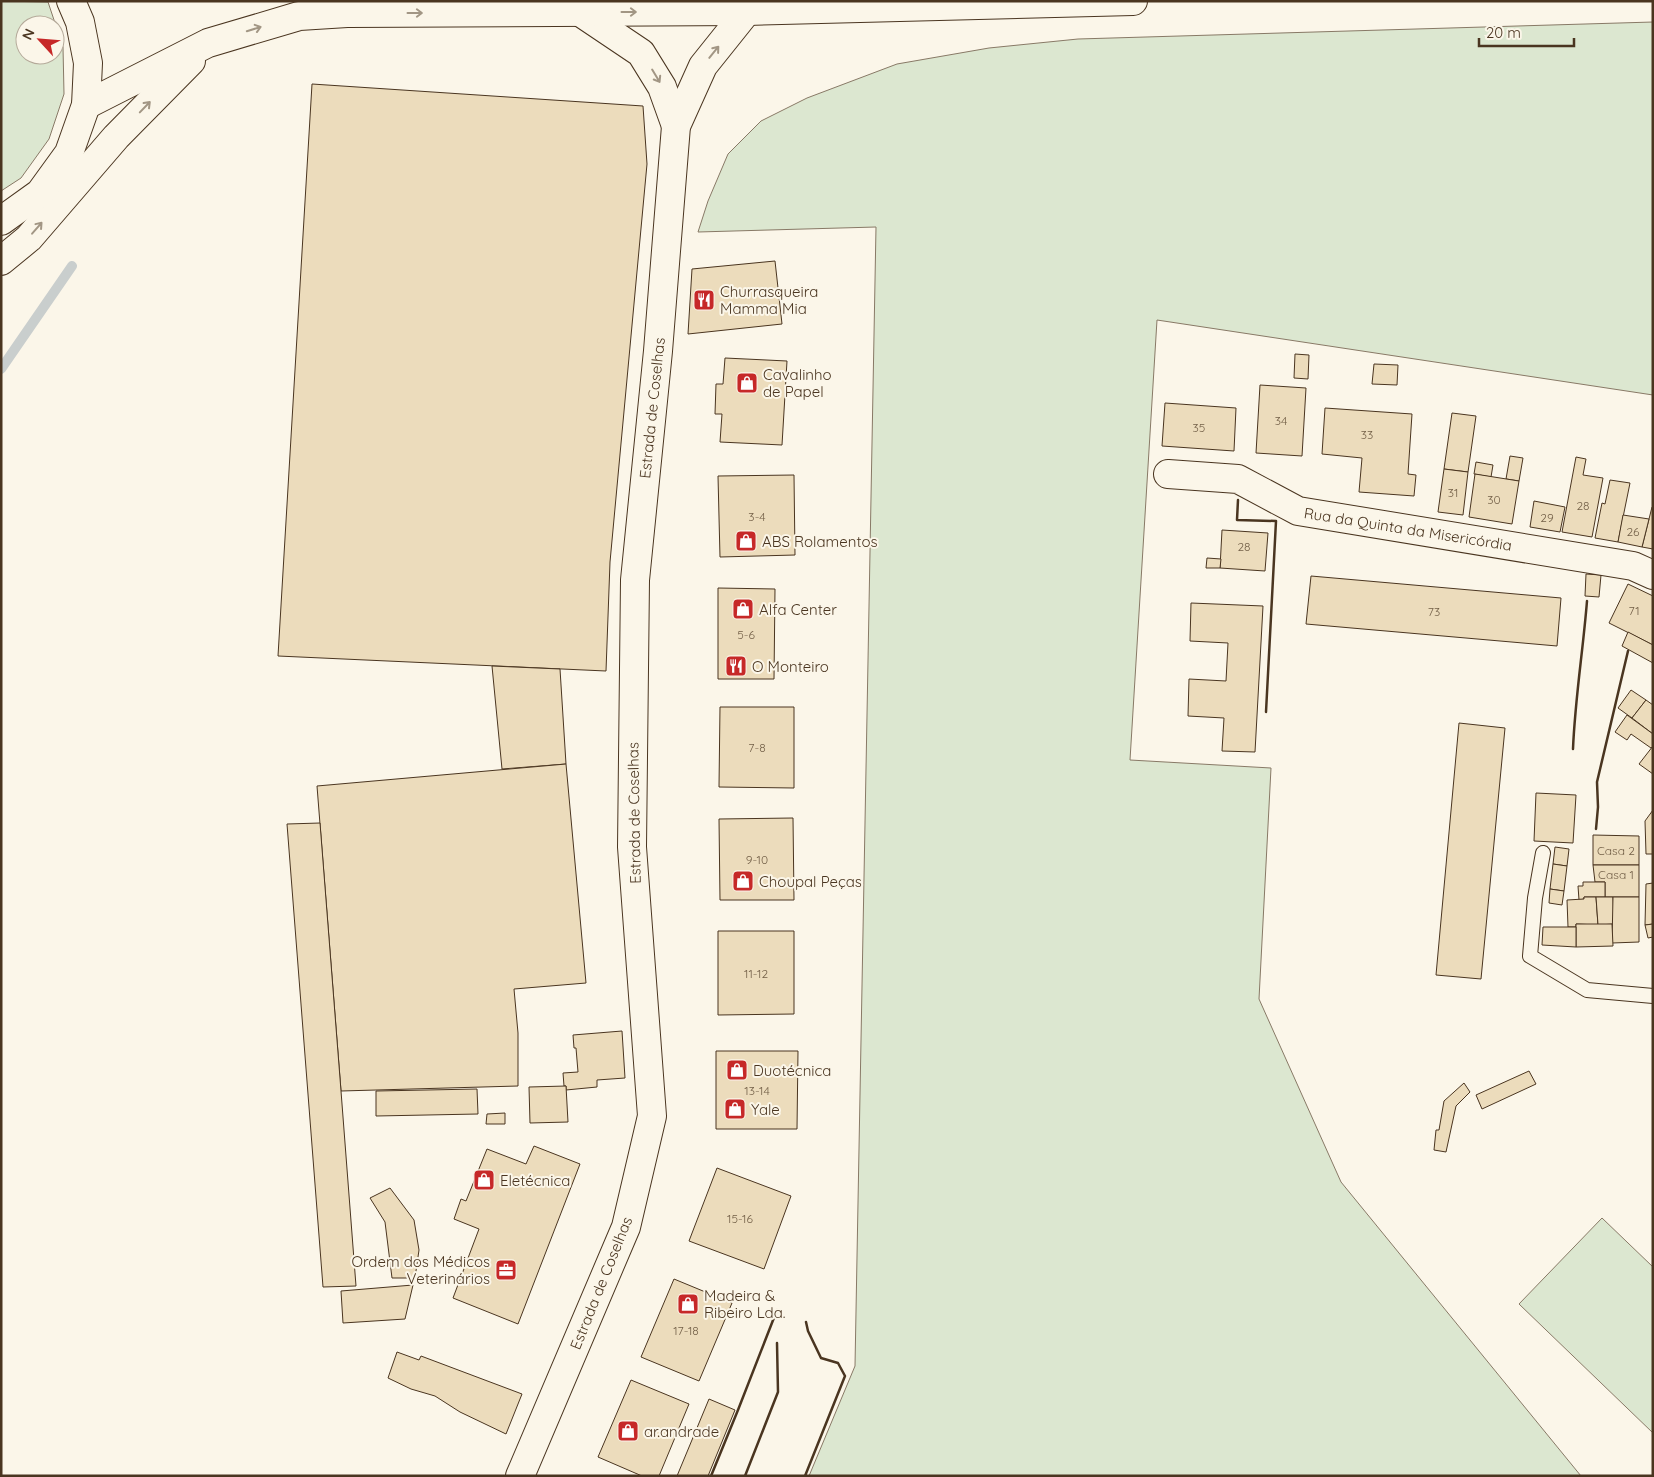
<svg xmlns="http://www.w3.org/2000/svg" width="1654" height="1477" viewBox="0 0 1654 1477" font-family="Quicksand,sans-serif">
  <rect width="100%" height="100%" fill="#fbf6e9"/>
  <g fill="#dce7d0" stroke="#887966" fill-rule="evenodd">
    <path d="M 1,1 L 48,2 L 63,47 L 64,94 L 49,139 L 21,178 L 1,191 ZM 25,25 L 55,25 L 55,55 L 25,55 Z"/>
    <polygon points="1653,22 1653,395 1157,320 1130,760 1271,768 1259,999 1341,1182 1581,1476 809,1476 855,1366 876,227 698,232 708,201 728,154 761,121 807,98 897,64 989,48 1078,39"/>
    <polygon points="1602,1218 1653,1267 1653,1433 1519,1304"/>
  </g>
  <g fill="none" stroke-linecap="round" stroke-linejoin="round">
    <polyline stroke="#c9cecd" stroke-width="10" points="1,369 72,266"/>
  </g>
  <g fill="#ecdcbc" stroke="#4a3520">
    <polygon points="312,84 643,106 647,164 610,562 606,671 278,656"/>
    <polygon points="775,261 782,324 688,334 692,269"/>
    <polygon points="1295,354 1309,355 1308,379 1294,378"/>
    <polygon points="725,358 787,361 782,445 720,442 722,414 715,414 716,384 723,384"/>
    <polygon points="1374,364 1398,365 1397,385 1372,384"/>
    <polygon points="1260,385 1306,388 1302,456 1256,453"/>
    <polygon points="1165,403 1236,408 1234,451 1162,446"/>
    <polygon points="1325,408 1412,414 1408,474 1416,475 1414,496 1359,492 1362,458 1322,454"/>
    <polygon points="1452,413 1476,416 1468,472 1444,469"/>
    <polygon points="1510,456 1523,458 1519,481 1506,479"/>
    <polygon points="1576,457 1586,459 1583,475 1603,478 1592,537 1562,532"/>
    <polygon points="1476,462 1493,465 1491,477 1474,474"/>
    <polygon points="1444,469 1468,472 1463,515 1438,512"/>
    <polygon points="1475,474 1519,481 1512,524 1469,517"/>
    <polygon points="794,475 795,555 720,557 718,476"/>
    <polygon points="1610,480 1630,483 1618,542 1595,538 1602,503 1605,504"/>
    <polygon points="1534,501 1565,507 1560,532 1530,527"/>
    <polygon points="1652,507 1653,507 1653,549 1642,547"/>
    <polygon points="1623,515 1649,519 1642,547 1618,542"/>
    <polygon points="1222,530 1268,533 1265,571 1220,568"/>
    <polygon points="1207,558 1221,559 1220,568 1206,568"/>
    <polygon points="1586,574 1601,575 1599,597 1585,596"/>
    <polygon points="1311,576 1561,598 1557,646 1306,624"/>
    <polygon points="1628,584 1653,596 1653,645 1609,623"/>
    <polygon points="718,588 775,589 774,679 718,679"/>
    <polygon points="1191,603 1263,606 1255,752 1222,751 1224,718 1188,716 1189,679 1226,681 1228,643 1190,641"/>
    <polygon points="1628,632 1653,645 1653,663 1622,646"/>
    <polygon points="492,666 560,669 566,764 502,769"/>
    <polygon points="1631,690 1646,700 1632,718 1618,708"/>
    <polygon points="1646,700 1653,705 1653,734 1632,718"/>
    <polygon points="720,707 794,707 794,788 719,787"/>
    <polygon points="1627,715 1653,734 1653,746 1651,748 1631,734 1627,740 1615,732"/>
    <polygon points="1459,723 1505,728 1481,979 1436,975"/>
    <polygon points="1653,746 1653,774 1639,764"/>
    <polygon points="566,764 586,983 514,989 518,1033 518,1086 341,1091 317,786"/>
    <polygon points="1536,793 1576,795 1573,843 1534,841"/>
    <polygon points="1653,810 1653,854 1646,854 1645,821"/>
    <polygon points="793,818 794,900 720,900 719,819"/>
    <polygon points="320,823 341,1091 356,1286 323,1287 287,824"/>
    <polygon points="1593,835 1639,836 1639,865 1593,865"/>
    <polygon points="1555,847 1569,849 1567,866 1553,864"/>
    <polygon points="1553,864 1567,866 1564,891 1550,889"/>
    <polygon points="1593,865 1639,865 1639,897 1605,897 1605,882 1595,882"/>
    <polygon points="1583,882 1605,882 1605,897 1584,897 1584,899 1579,900 1578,886 1583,886"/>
    <polygon points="1653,883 1653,924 1645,925 1646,884"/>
    <polygon points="1550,889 1564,891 1562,905 1549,903"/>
    <polygon points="1584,897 1596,897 1598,925 1576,924 1576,927 1568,927 1567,900 1584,899"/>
    <polygon points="1596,897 1613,897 1614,924 1598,925"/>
    <polygon points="1613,897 1639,897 1639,942 1612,943"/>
    <polygon points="1576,924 1612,924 1613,946 1576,947"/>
    <polygon points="1653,924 1653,937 1648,938 1645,925"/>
    <polygon points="1543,927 1576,927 1576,947 1542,945"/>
    <polygon points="718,931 794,931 794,1014 718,1015"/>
    <polygon points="622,1031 625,1078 597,1080 597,1087 566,1090 566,1086 564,1086 563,1073 578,1072 576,1048 574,1048 573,1035"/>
    <polygon points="716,1051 798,1051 797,1129 716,1129"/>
    <polygon points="1529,1071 1536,1084 1482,1109 1476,1095"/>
    <polygon points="1464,1083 1470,1092 1456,1106 1446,1152 1434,1150 1436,1130 1439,1130 1444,1101"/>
    <polygon points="566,1086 568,1122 530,1123 529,1087"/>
    <polygon points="477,1089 478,1114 376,1116 376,1091"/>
    <polygon points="505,1113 505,1124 486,1124 487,1114"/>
    <polygon points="534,1146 580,1164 518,1324 453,1298 479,1229 454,1219 461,1199 466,1201 487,1149 526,1164"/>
    <polygon points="717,1168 791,1196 764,1269 689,1241"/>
    <polygon points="390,1188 414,1220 419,1250 415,1278 392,1278 385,1222 370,1198"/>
    <polygon points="674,1279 732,1303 699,1381 641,1357"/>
    <polygon points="413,1285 405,1319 343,1323 341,1291"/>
    <polygon points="397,1352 419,1360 421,1356 522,1394 506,1434 460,1412 435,1396 411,1389 388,1378"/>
    <polygon points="631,1380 689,1404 659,1476 642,1476 598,1457"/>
    <polygon points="709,1399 735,1410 708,1476 677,1476"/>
  </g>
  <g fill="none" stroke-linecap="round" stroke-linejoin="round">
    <g stroke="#4a3520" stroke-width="16">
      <polyline id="lane" points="1543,853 1535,898 1530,956 1587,990 1653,996"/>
    </g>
    <g stroke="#4a3520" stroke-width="30">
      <g id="street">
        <polyline points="580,12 641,53 662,87 676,126"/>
        <polyline points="1168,474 1238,479 1298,511 1633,566 1653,575"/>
        <polyline points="520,1476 626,1227 652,1116 632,847 635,580 658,351 676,126 703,66 747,11"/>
      </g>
    </g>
    <g stroke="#4a3520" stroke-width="30">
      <g id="primary">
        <polyline points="86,105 208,43 299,16 347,13 747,11 1133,1"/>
        <polyline points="1,261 29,238 116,137 191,61"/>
      </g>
    </g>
    <g stroke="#4a3520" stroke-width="30">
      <polyline id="highway" points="1,221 40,193 69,153 86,105 88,63 80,22 71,1"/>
    </g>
    <use href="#lane" stroke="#fbf6e9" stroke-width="14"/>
    <use href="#street" stroke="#fbf6e9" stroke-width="28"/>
    <use href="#primary" stroke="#fbf6e9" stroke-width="28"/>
    <use href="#highway" stroke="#fbf6e9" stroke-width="28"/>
    <g stroke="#4a3520" stroke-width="2.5">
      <polyline points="1238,500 1237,520 1276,521 1266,712"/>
      <path d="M 1573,749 C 1575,699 1583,651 1587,601"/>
      <polyline points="1596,829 1598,807 1597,782 1628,651"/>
      <polyline points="711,1476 738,1410 777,1310"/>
      <polyline points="745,1476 778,1392 777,1343"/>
      <polyline points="805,1476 845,1376 838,1363 821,1358 808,1331 806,1322"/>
    </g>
  </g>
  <defs><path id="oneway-shaft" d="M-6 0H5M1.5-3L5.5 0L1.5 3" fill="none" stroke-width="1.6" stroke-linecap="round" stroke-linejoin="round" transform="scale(1.25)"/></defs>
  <g stroke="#a29684">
    <use href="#oneway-shaft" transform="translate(629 12)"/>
    <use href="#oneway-shaft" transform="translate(415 13)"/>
    <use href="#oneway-shaft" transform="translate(254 29) rotate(-17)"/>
    <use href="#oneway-shaft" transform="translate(714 52) rotate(-51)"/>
    <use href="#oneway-shaft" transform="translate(656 76) rotate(59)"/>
    <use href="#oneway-shaft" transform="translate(145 107) rotate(-46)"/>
    <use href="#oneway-shaft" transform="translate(37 228) rotate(-49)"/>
  </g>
  <defs>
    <g id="restaurant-square" transform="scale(1.125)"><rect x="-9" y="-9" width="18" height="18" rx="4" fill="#c62828" stroke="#fbf6e9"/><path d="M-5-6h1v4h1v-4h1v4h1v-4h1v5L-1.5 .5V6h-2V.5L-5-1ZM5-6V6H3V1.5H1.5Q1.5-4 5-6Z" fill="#fff"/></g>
    <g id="shop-square" transform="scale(1.125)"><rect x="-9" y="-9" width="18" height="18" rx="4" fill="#c62828" stroke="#fbf6e9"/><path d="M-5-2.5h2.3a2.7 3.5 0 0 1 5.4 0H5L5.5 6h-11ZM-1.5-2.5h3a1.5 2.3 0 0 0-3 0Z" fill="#fff"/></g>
    <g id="office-square" transform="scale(1.125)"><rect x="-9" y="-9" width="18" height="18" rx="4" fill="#c62828" stroke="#fbf6e9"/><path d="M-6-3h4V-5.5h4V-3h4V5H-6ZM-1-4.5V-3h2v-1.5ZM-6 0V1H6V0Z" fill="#fff"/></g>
  </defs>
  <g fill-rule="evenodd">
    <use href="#restaurant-square" x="704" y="300"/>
    <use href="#shop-square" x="747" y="383"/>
    <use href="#shop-square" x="746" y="541"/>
    <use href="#shop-square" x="743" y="609"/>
    <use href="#restaurant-square" x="736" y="666"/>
    <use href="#shop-square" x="743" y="881"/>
    <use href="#shop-square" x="737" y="1070"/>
    <use href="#shop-square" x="735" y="1109"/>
    <use href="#shop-square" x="484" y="1180"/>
    <use href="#office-square" x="506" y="1270"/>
    <use href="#shop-square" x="688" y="1304"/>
    <use href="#shop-square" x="628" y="1431"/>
  </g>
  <g text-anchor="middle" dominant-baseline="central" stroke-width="4" stroke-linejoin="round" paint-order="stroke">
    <g font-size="12" fill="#725f47">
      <text x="1281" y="420">34</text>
      <text x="1199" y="427">35</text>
      <text x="1367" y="434">33</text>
      <text x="1453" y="492">31</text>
      <text x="1494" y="499">30</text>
      <text x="1583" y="505">28</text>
      <text x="757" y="516">3-4</text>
      <text x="1547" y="517">29</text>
      <text x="1633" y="531">26</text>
      <text x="1244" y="546">28</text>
      <text x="1634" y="610">71</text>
      <text x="1434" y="611">73</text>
      <text x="746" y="634">5-6</text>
      <text x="757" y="747">7-8</text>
      <text x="1616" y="850">Casa 2</text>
      <text x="757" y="859">9-10</text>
      <text x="1616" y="874">Casa 1</text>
      <text x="756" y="973">11-12</text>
      <text x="757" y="1090">13-14</text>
      <text x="740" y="1218">15-16</text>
      <text x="686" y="1330">17-18</text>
    </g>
    <g font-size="15" fill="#4a3520" stroke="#fbf6e9" text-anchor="start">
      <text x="720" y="291">Churrasqueira<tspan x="720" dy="17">Mamma Mia</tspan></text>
      <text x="763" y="374">Cavalinho<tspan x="763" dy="17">de Papel</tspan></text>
      <text x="762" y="541">ABS Rolamentos</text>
      <text x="759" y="609">Alfa Center</text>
      <text x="752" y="666">O Monteiro</text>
      <text x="759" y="881">Choupal Peças</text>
      <text x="753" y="1070">Duotécnica</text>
      <text x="751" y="1109">Yale</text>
      <text x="500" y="1180">Eletécnica</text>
      <text x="490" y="1261" text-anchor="end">Ordem dos Médicos<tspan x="490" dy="17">Veterinários</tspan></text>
      <text x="704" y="1295">Madeira &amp;<tspan x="704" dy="17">Ribeiro Lda.</tspan></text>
      <text x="644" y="1431">ar.andrade</text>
    </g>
    <g font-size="15" fill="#4a3520" stroke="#fbf6e9">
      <text transform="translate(652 408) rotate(-84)">Estrada de Coselhas</text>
      <text transform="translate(1408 529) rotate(9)">Rua da Quinta da Misericórdia</text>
      <text transform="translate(634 813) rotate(-91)">Estrada de Coselhas</text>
      <text transform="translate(601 1283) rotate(-68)">Estrada de Coselhas</text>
    </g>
  </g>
  <rect width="1654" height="1477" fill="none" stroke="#4a3520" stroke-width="5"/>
  <g transform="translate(40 40) rotate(296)"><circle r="24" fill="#fbf6e9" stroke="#b4a999"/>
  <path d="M0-4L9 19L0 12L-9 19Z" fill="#c62828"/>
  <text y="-8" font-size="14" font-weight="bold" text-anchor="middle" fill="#4a3520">N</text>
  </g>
  <path d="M1479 38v8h95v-8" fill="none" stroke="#4a3520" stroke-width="2.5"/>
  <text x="1486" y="38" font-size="15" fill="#4a3520" stroke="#fbf6e9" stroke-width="4" paint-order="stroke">20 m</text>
</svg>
